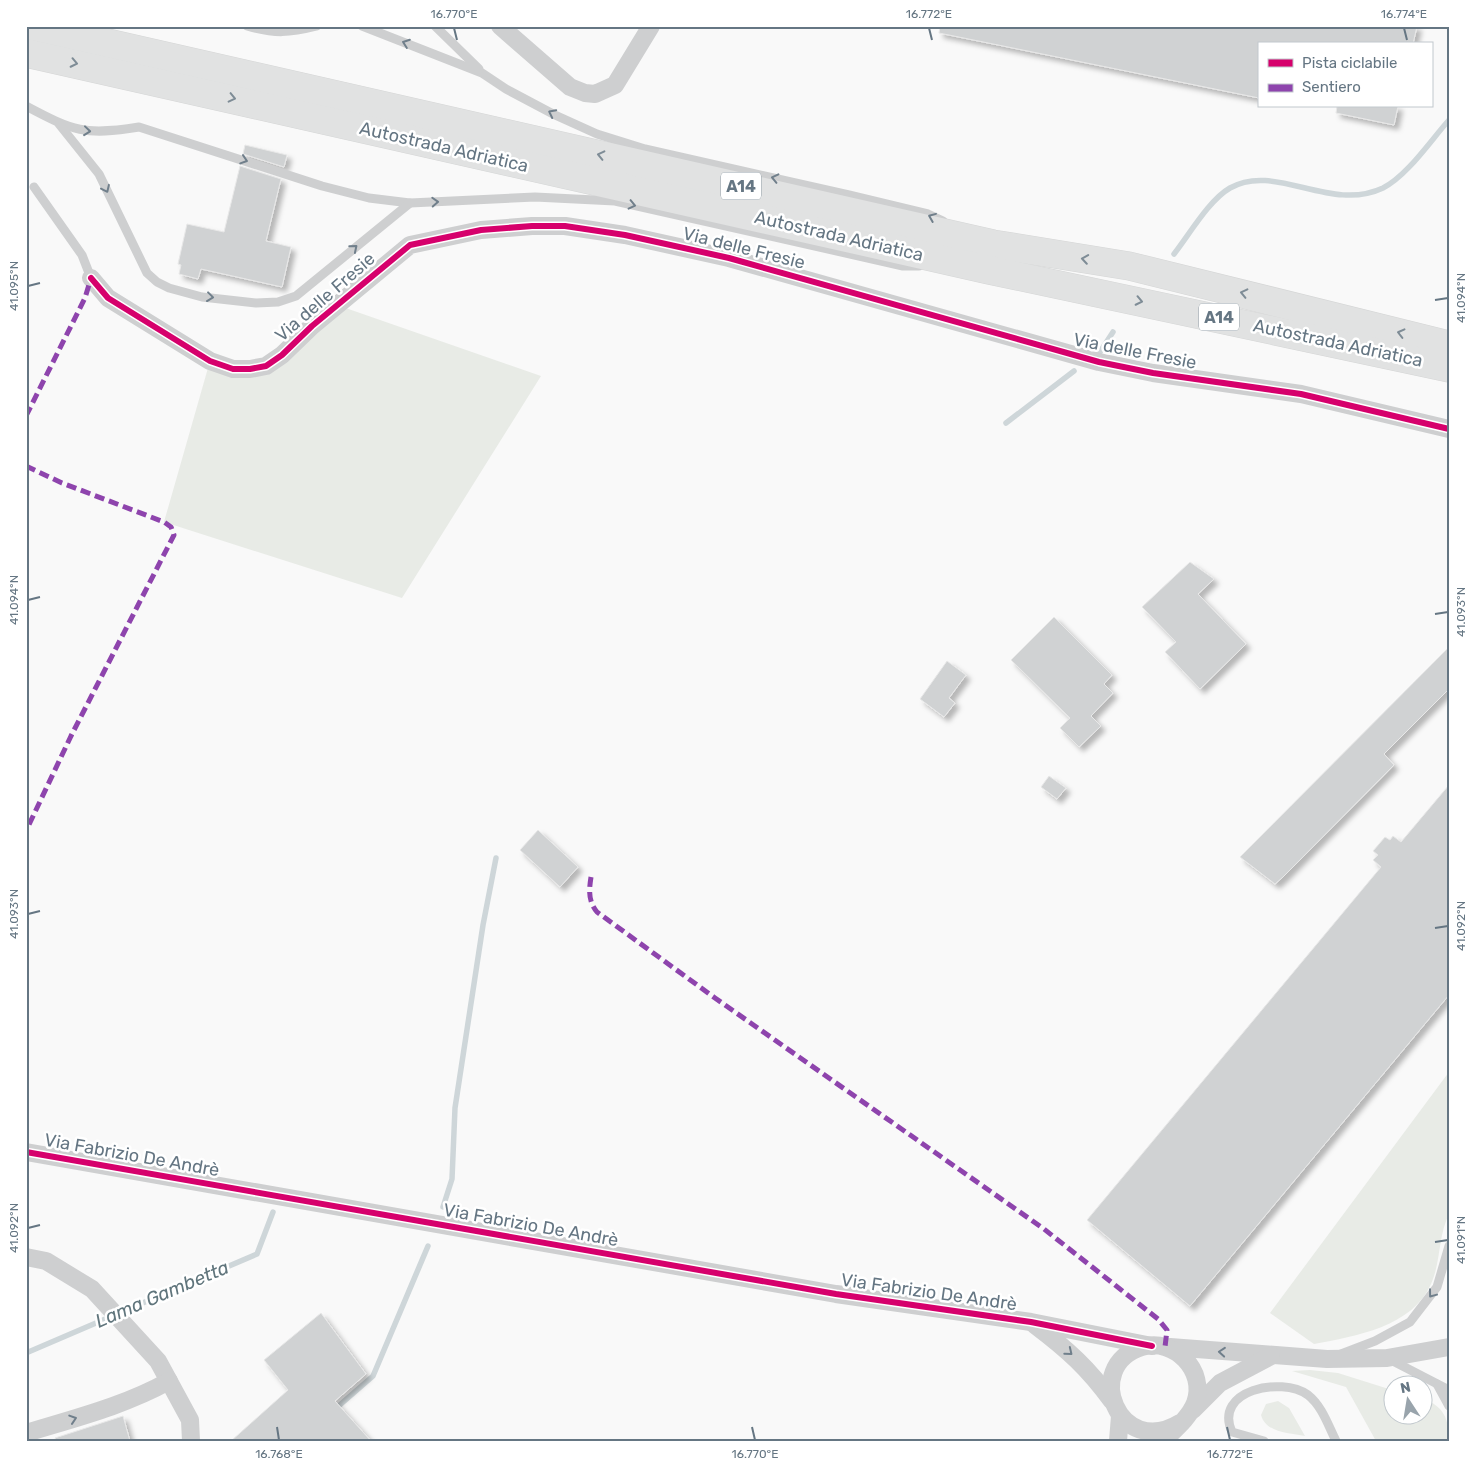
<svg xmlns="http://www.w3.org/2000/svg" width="1475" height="1467" viewBox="0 0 1475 1467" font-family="Rubik,sans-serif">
  <defs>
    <filter id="shadow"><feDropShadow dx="4.5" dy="4.5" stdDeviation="2.5" flood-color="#0004"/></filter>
  </defs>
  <rect width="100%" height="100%" fill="#f9f9f9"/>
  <g fill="#e8ebe6">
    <polygon points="337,305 541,376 402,598 164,522 210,361 250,369"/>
    <path d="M 1449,1072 L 1449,1214 C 1438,1236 1441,1262 1431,1284 C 1412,1327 1356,1336 1314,1344 L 1270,1313 Z"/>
    <path d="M 1310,1370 L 1338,1373 L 1392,1390 L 1392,1414 L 1422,1414 L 1423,1399 C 1444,1406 1449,1419 1449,1441 L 1376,1441 L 1346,1387 L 1292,1371 Z"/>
    <path d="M 1278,1401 L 1289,1408 L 1305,1436 C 1289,1433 1266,1433 1261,1415 L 1266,1404 Z"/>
  </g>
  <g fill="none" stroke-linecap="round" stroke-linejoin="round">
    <g stroke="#ced6d9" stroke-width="5.5">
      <path d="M 1174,254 C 1189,235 1209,200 1230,188 C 1275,162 1330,213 1383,188 C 1407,176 1431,140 1449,120"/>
      <polyline points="1100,352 1113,332"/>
      <polyline points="1006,423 1074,371"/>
      <polyline points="443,1207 452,1179 455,1108 483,925 496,858"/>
      <polyline points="26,1353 257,1254 273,1212"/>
      <polyline points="334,1410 373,1376 428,1246"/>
    </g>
  </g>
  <g fill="#d0d2d3" stroke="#e8e8e8" filter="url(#shadow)">
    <polygon points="940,26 1417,26 1413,44 1259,44 1259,98 939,33"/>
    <polygon points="1337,106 1398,106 1394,125 1336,113"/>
    <polygon points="245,145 287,155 284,167 243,154"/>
    <polygon points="240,166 281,179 266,241 291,247 282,287 201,269 198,279 179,274 181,265 178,264 187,224 224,232"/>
    <polygon points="1190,562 1214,579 1198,594 1246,644 1200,689 1165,652 1176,642 1142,607"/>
    <polygon points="1054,617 1112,675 1104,684 1113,693 1091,716 1101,726 1079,747 1060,728 1070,718 1011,660"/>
    <polygon points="1449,647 1449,689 1384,754 1394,765 1283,877 1275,884 1240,857"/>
    <polygon points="947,661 966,675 949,698 955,703 944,717 920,699"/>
    <polygon points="1049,776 1066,788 1057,799 1041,787"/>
    <polygon points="1449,785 1449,995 1190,1306 1087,1220 1381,867 1373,860 1378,855 1373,851 1385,837 1390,840 1393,836 1401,842"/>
    <polygon points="538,830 578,867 560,887 520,850"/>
    <polygon points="321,1313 366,1374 335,1401 371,1441 231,1441 288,1390 264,1360"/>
    <polygon points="123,1416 130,1441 56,1441 55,1438"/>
  </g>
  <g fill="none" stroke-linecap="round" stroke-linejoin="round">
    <g stroke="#d5d6d6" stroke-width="29">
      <g id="motorway">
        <polyline points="33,26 993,244 1129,266 1449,345"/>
        <polyline points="26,53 989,270 1449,368"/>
      </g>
    </g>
    <g stroke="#cecfd0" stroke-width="9">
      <path d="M 247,26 C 275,34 289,33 317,26"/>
      <polyline points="362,26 482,73 506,89 555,115 597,134 645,149 849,195 928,214 943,221"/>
      <polyline points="435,26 479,69"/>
      <path d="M 26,106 C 73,131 85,136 139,127 L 322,186 L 369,198 L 410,203 L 535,197 L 615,201 L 903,266 L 919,266"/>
      <polyline points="59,124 99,174 147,273 157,282 169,288 202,297 256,303 278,302 296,296 410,203"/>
      <polyline points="34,187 82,255 91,278"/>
      <polyline points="1341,1354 1375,1341 1410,1322 1437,1287 1449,1246"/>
      <polyline points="1389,1359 1449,1390"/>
      <polyline points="1437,1384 1449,1406"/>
      <path d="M 1264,1441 L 1232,1432 C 1213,1390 1281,1376 1308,1395 C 1322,1406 1328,1425 1336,1441"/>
    </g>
    <g stroke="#cecfd0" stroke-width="18">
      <polyline points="500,26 570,87 585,93 595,94 615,85 651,26"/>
      <polyline points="91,278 108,298 210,361 233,369 250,369 266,366 282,355 312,326 410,245 481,230 532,226 565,226 625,235 729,258 1099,362 1153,373 1301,394 1449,429"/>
      <polyline points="26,1152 836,1294 1031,1322 1152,1346"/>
      <polyline points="26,1257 46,1261 92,1289 158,1361 190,1420 191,1441"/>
      <path d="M 1035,1325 C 1068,1350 1088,1368 1112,1401"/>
      <polyline points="1170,1347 1327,1359 1387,1358 1449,1347"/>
      <polyline points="1193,1410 1220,1383 1271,1356"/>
      <path d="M 26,1433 C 75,1418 124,1406 169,1381"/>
      <polyline points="1118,1441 1120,1416"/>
      <path d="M 1163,1441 C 1174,1430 1189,1418 1195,1403 C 1207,1371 1174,1337 1142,1347 C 1081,1366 1119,1460 1180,1423"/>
    </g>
    <use href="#motorway" stroke="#e1e2e2" stroke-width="28"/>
    <g stroke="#8e44ad" stroke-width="5" stroke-dasharray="10 5" stroke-linecap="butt">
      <polyline points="26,416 85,298 91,278"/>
      <polyline points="26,466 62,483 164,522 171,527 174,535 71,736 26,831"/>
      <path d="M 591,877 C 589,890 588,901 597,912 L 715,998 L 1044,1229 L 1158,1319 L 1167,1330 L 1165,1347"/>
    </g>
    <g stroke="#fff" stroke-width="9">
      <g id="cycleway">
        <polyline points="91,278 108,298 210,361 233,369 250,369 266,366 282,355 312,326 410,245 481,230 532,226 565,226 625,235 729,258 1099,362 1153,373 1301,394 1449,429"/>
        <polyline points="26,1152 836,1294 1031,1322 1152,1346"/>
      </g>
    </g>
    <use href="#cycleway" stroke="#d6006c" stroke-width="6"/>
  </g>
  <defs><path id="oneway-chevron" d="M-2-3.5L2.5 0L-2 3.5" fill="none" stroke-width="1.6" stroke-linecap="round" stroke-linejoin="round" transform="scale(1.25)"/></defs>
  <g stroke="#707f8b">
    <use href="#oneway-chevron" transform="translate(406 43) rotate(-160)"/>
    <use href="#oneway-chevron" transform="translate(552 113) rotate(-153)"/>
    <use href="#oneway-chevron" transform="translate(87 131) rotate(6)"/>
    <use href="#oneway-chevron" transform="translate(244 160) rotate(18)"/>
    <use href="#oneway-chevron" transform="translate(775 178) rotate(-167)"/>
    <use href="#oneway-chevron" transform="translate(106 189) rotate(65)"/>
    <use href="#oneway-chevron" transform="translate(435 202) rotate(-3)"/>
    <use href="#oneway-chevron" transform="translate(632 205) rotate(13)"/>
    <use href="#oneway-chevron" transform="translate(932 217) rotate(-158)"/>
    <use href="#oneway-chevron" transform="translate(354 248) rotate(-40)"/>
    <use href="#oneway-chevron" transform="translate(210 297) rotate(7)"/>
    <use href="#oneway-chevron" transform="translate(1432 1294) rotate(127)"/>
    <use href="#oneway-chevron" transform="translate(1069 1352) rotate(39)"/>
    <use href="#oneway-chevron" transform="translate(1222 1352) rotate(-175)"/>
    <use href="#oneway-chevron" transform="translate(73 1419) rotate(-18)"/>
  </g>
  <g stroke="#7e8c96">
    <use href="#oneway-chevron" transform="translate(74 63) rotate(12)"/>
    <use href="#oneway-chevron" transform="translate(232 98) rotate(13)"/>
    <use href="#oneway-chevron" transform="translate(601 155) rotate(-167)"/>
    <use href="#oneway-chevron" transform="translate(1085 259) rotate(-171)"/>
    <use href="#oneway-chevron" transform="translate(1244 293) rotate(-167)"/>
    <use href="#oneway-chevron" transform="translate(1139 301) rotate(12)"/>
    <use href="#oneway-chevron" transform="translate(1401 333) rotate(-166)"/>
  </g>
  <path fill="none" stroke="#657683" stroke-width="2" d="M 454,28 L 457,40M 929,28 L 932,40M 1404,28 L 1407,40M 28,286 L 40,283M 1435,300 L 1448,298M 28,600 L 40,597M 1435,614 L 1448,612M 28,914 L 40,911M 1435,928 L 1448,926M 28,1228 L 40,1225M 1435,1242 L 1448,1240M 277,1427 L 279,1440M 752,1427 L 755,1440M 1227,1427 L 1230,1440"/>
  <g text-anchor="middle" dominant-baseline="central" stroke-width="5" stroke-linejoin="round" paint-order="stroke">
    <g fill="#fff" stroke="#939fa8" stroke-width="1">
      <rect x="721" y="172.5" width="40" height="27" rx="4"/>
      <rect x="1199" y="303.5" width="40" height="27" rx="4"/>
    </g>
    <g font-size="16" font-weight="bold" fill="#657683">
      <text x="741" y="186">A14</text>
      <text x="1219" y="317">A14</text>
    </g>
    <g font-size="18" fill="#657683" stroke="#fff">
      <text transform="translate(444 147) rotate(13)">Autostrada Adriatica</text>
      <text transform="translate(839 236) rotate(13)">Autostrada Adriatica</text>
      <text transform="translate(744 248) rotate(14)">Via delle Fresie</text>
      <text transform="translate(325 297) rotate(-41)">Via delle Fresie</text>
      <text transform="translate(1338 343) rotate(12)">Autostrada Adriatica</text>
      <text transform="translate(1135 351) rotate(11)">Via delle Fresie</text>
      <text transform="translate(132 1155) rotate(10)">Via Fabrizio De Andrè</text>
      <text transform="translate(531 1225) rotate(10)">Via Fabrizio De Andrè</text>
      <text transform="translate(929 1292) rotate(8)">Via Fabrizio De Andrè</text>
    </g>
    <g font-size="19" font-style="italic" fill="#60757c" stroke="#fff">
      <text transform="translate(162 1294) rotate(-23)">Lama Gambetta</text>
    </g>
  </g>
  <rect width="1475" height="1467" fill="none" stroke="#ffffff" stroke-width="55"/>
  <rect x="1258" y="42" width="175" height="65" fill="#ffffff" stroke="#c1c8cd"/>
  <rect x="1268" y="59" width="25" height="8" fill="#d6006c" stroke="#c1c8cd"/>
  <text x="1302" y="68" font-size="15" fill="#657683">Pista ciclabile</text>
  <rect x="1268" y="84" width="25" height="8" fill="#8e44ad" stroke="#c1c8cd"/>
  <text x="1302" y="92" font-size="15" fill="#657683">Sentiero</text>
  <g transform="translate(1408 1400) rotate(348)"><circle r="24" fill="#ffffff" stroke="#c1c8cd"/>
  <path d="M0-4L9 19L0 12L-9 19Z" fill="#99a4ac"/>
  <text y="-8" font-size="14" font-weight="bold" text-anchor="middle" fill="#657683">N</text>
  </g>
  <rect x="28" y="28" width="1420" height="1412" fill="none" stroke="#657683" stroke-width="2"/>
  <g font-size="12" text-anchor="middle" fill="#657683">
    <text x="454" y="18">16.770°E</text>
    <text x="929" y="18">16.772°E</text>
    <text x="1404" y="18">16.774°E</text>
    <text transform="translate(14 286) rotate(-90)" y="4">41.095°N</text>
    <text transform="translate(1461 298) rotate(-90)" y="4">41.094°N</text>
    <text transform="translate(14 600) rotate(-90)" y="4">41.094°N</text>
    <text transform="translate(1461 612) rotate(-90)" y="4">41.093°N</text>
    <text transform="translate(14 914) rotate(-90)" y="4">41.093°N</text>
    <text transform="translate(1461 926) rotate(-90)" y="4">41.092°N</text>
    <text transform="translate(14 1228) rotate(-90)" y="4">41.092°N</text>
    <text transform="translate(1461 1240) rotate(-90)" y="4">41.091°N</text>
    <text x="279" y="1458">16.768°E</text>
    <text x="755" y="1458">16.770°E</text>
    <text x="1230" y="1458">16.772°E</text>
  </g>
</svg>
